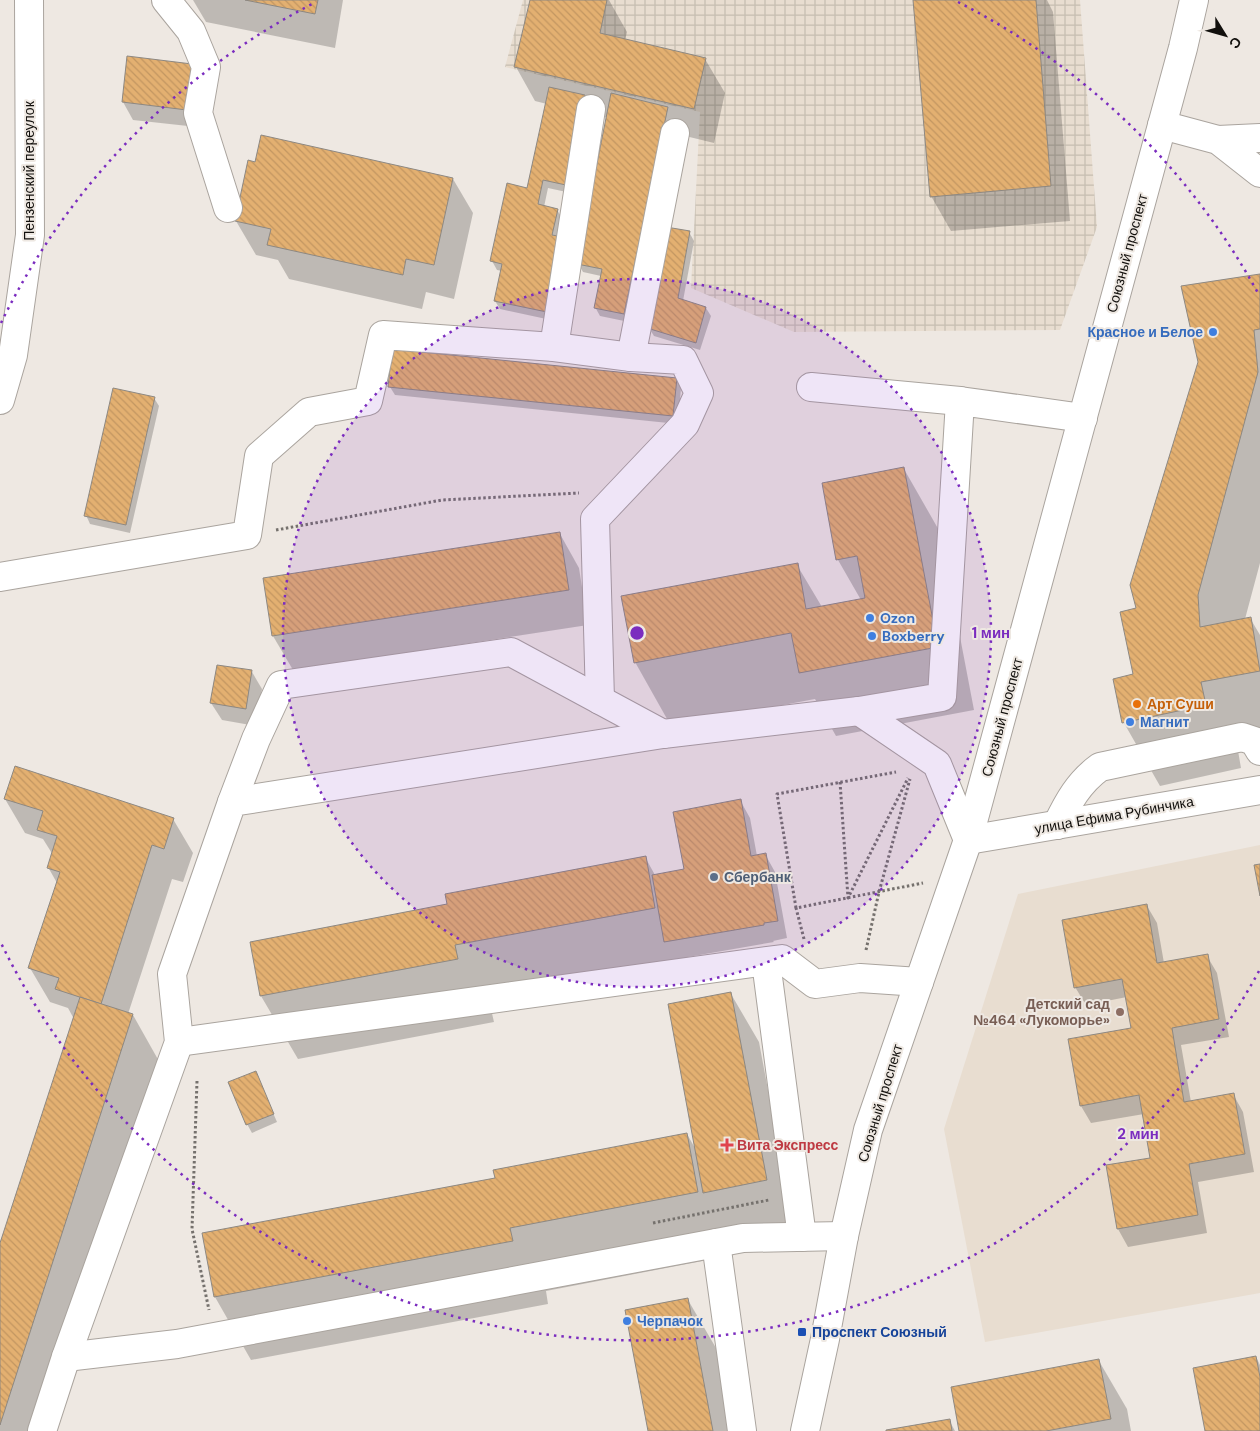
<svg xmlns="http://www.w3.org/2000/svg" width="1260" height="1431" viewBox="0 0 1260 1431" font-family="'DM Sans',sans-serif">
  <defs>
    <pattern id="industrial-grid" width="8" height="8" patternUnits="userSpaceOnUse" patternTransform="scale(1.25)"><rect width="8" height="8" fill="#e8ddd0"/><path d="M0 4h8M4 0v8" fill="none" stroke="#c6bdb1"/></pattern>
    <pattern id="building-back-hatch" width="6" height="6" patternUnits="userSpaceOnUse" patternTransform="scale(1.25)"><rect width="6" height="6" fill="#e3b071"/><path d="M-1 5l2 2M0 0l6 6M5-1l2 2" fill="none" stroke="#c29661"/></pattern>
  </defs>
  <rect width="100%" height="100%" fill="#eee8e2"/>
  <polygon fill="#e8ddd0" points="1260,845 1260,1293 985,1342 944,1129 1018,894"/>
  <polygon fill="url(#industrial-grid)" points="523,0 1080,0 1097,227 1060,330 794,332 691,288 700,112 505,67"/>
  <g fill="#0003">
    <polygon points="193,0 343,0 335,48 206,22"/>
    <polygon points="531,0 609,0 627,32 625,40 705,59 725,93 714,143 669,132 629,322 600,316 595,307 601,276 583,272 578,263 608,118 588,113 571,193 548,188 544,207 557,210 562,218 551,320 500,309 495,301 502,271 497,270 492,261 528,189 547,104 535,101 516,67"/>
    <polygon points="915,0 1047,0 1053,12 1070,221 951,231 931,196"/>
    <polygon points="191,65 202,83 197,127 133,120 123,102"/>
    <polygon points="453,179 473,213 454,299 426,292 422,309 289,279 278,260 256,255 236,221"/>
    <polygon points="689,232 694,241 683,301 706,308 711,316 700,350 654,336 649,328"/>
    <polygon points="1260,275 1260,563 1245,619 1250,618 1260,635 1260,741 1237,745 1241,768 1160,786 1124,723 1135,675 1138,609"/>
    <polygon points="676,379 681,388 678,424 395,395 390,387"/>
    <polygon points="154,398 159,406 130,533 90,524 86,515"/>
    <polygon points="904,469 940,532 974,710 836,736 815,699 671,726 635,662 797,565 822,607 861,600 838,560 823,484"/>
    <polygon points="560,534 579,568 588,625 293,670 273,636"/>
    <polygon points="252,672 262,689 256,726 222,720 211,703"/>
    <polygon points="5,799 173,819 193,853 183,882 172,879 128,1014 133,1015 169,1079 55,1431 0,1431 0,1247 74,1019 68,1008 50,1002 30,968 57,883 48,867 53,855 43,839 25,833"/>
    <polygon points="740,800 750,818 757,856 765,854 775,872 787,938 773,941 774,942 688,957 691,971 491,1009 494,1022 298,1059 261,996 252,943 448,905 645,857 655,875 685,870"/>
    <polygon points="1147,906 1157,923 1164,963 1207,956 1217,973 1229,1037 1181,1045 1191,1102 1233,1094 1243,1112 1254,1172 1198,1182 1207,1233 1128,1247 1118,1229 1107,1166 1152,1159 1144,1114 1091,1123 1081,1106 1132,1029 1127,997 1086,1005 1075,987"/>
    <polygon points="731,994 759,1042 794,1229 731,1241 734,1255 546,1291 548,1304 251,1360 215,1297 496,1179 687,1134 696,1150"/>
    <polygon points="255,1072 277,1122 252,1133 247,1124"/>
    <polygon points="688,1300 716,1348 731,1431 649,1431"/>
    <polygon points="1256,1357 1260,1365 1260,1431 1206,1431"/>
    <polygon points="1099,1361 1127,1409 1131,1431 961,1431"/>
    <polygon points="949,1420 955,1431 890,1431"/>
  </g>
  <g fill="url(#building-back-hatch)" stroke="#8d8882">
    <polygon points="245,0 318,0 315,14"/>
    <polygon points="530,0 607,0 600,33 706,58 694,109 514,67"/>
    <polygon points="913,0 1036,0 1051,186 930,197"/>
    <polygon points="127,56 192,64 187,110 122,102"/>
    <polygon points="549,87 585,95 566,185 543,180 538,204 558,209 552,235 563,237 547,312 494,301 502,264 490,261 507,183 527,188"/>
    <polygon points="611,93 668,107 624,314 594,308 602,269 577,264"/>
    <polygon points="261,135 453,178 434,265 406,259 403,275 267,245 271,229 235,221 248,160 255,162"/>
    <polygon points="666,227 690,231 678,298 706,307 696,343 647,328"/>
    <polygon points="1260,274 1260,329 1254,330 1258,372 1198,595 1200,627 1251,617 1260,671 1201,682 1206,705 1122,723 1113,679 1133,674 1120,612 1136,608 1130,585 1198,362 1181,286"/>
    <polygon points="392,349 677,378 673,416 388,387"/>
    <polygon points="113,388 155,397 126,525 84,516"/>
    <polygon points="904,467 938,647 799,673 791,633 634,663 621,596 798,563 806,609 865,598 857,556 836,560 822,483"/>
    <polygon points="560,532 569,590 272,636 263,578"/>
    <polygon points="217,665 252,670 246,709 210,703"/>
    <polygon points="15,766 174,818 164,849 152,845 101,1004 55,989 59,978 28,968 60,872 47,868 57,836 37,830 43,811 4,799"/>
    <polygon points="741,799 751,856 766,853 778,921 764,923 764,925 664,942 652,875 684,869 673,812"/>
    <polygon points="646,856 655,908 455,945 458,959 260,996 250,942 447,904 445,894"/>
    <polygon points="1260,864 1260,896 1254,865"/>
    <polygon points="1147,904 1157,963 1208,954 1219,1019 1172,1028 1184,1102 1234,1093 1245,1154 1189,1164 1198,1215 1117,1229 1106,1165 1150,1158 1139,1095 1080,1106 1068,1039 1131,1028 1122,979 1074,988 1062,920"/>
    <polygon points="731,992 767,1180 703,1193 668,1004"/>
    <polygon points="80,997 133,1014 0,1425 0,1243"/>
    <polygon points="256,1071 274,1114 246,1125 228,1082"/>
    <polygon points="687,1133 698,1192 510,1228 513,1241 214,1297 202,1233 495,1178 493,1170"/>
    <polygon points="688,1298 713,1431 648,1431 625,1310"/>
    <polygon points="1256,1356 1260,1377 1260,1431 1205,1431 1193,1368"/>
    <polygon points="1099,1359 1111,1419 1046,1431 959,1431 951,1387"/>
    <polygon points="950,1419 952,1431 886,1431 886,1430"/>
  </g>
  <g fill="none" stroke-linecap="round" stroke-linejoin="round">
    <g stroke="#aaa49e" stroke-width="30">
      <g id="minor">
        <polyline points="166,0 191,31 206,67 198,113 228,208"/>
        <polyline points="1162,125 1218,140 1260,173"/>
        <polyline points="1218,140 1260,138"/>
        <polyline points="554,347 591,109"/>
        <polyline points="631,357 675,133"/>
        <polyline points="811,387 960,401"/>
        <polyline points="0,400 13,355 30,235 29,0"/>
        <polyline points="0,577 247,535 259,456 309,412 368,401 383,335 554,347 631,357 683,360 699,393 685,424 595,519 600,700"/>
        <polyline points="859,711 937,764 968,840 1260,790"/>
        <polyline points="232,802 256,739 281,685 511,652 663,734"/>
        <path d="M 1057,825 C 1068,802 1079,782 1100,767 L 1242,737 L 1254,741 L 1260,751"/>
        <polyline points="766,962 802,1237"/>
        <polyline points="179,1042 782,959 815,984 860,978 919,982"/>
        <polyline points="716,1243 742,1431"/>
        <polyline points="66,1357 177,1344 743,1238 844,1236"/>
        <polyline points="42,1431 66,1357 179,1042 172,974 232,802 663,734 859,711 942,697 960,401 1083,418"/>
        <polyline points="805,1431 825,1339 844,1236 868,1130 968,840 1183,48 1194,0"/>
      </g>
    </g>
    <g stroke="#75716d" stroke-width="3" stroke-dasharray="2.5 2.5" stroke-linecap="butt">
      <polyline points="276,530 442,500 579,493"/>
      <polyline points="840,782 848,898 908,778"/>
      <polyline points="796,908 777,794 896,772"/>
      <polyline points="804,939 796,908 923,883"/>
      <polyline points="866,950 879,892 910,779"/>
      <polyline points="197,1081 192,1229 209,1310"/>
      <polyline points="653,1223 769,1200"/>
    </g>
    <use href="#minor" stroke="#fff" stroke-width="28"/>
  </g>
  <circle cx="637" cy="633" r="354" fill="#7b2cbf" fill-opacity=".12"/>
  <g fill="none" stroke="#7b2cbf" stroke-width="2.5" stroke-dasharray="2.5 5">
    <circle cx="637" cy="633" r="354"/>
    <path d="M1259 971A708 708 0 0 1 1 943M1 323A708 708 0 0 1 316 2M958 2A708 708 0 0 1 1259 295"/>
  </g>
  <g fill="#3f7fe0" stroke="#eee8e2" stroke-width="2">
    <circle cx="1213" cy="332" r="5"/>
    <circle cx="870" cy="618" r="5"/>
    <circle cx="872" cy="636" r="5"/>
    <circle cx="1130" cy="722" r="5"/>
    <circle cx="627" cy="1321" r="5"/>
  </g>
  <circle fill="#e8710a" stroke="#eee8e2" stroke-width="2" cx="1137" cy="704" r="5"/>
  <circle fill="#5c6f8a" stroke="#eee8e2" stroke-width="2" cx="714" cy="877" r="5"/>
  <circle fill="#8d6e63" stroke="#eee8e2" stroke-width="2" cx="1120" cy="1012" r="5"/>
  <path fill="#e0444e" stroke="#eee8e2" stroke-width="2" d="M724.5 1137.5h5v5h5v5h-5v5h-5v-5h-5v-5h5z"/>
  <rect fill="#1a4fb4" stroke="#eee8e2" stroke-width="2" x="797" y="1327" width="10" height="10" rx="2.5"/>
  <g text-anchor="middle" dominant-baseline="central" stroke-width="4" stroke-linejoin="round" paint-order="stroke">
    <g font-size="14" fill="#12100d" stroke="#eee8e2">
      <text transform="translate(29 171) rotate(-90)">Пензенский переулок</text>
      <text transform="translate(1127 253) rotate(-75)">Союзный проспект</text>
      <text transform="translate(1002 717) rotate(-75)">Союзный проспект</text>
      <text transform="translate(1114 815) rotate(-10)">улица Ефима Рубинчика</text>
      <text transform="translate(880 1103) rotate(-73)">Союзный проспект</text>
    </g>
    <g font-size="14" font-weight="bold" fill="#366cbe" stroke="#eee8e2" text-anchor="start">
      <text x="1203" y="332" text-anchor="end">Красное и Белое</text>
      <text x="880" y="618">Ozon</text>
      <text x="882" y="636">Boxberry</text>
      <text x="1140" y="722">Магнит</text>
      <text x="637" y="1321">Черпачок</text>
    </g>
    <g font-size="14" font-weight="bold" fill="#c56008" stroke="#eee8e2" text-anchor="start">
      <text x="1147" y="704">Арт Суши</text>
    </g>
    <g font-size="14" font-weight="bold" fill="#4e5e75" stroke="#eee8e2" text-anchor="start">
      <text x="724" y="877">Сбербанк</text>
    </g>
    <g font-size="14" font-weight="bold" fill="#785e54" stroke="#eee8e2" text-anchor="end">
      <text x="1110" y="1004">Детский сад<tspan x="1110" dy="16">№464 «Лукоморье»</tspan></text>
    </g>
    <g font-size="14" font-weight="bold" fill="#be3a42" stroke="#eee8e2" text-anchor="start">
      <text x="737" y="1145">Вита Экспресс</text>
    </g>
    <g font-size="14" font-weight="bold" fill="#164399" stroke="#eee8e2" text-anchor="start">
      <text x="812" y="1332">Проспект Союзный</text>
    </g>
  </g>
  <circle cx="637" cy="633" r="8" fill="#7b2cbf" stroke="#eee8e2" stroke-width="2.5"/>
  <g font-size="15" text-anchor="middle" font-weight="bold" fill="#7b2cbf" stroke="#eee8e2" stroke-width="4" stroke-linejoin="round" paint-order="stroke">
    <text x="991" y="638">1 мин</text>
    <text x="1138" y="1139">2 мин</text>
  </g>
  <g transform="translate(1225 35) rotate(127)" stroke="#eee8e2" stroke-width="4" paint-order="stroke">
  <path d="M0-4L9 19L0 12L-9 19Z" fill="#12100d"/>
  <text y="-8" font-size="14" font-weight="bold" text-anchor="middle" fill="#12100d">С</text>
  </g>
</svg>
